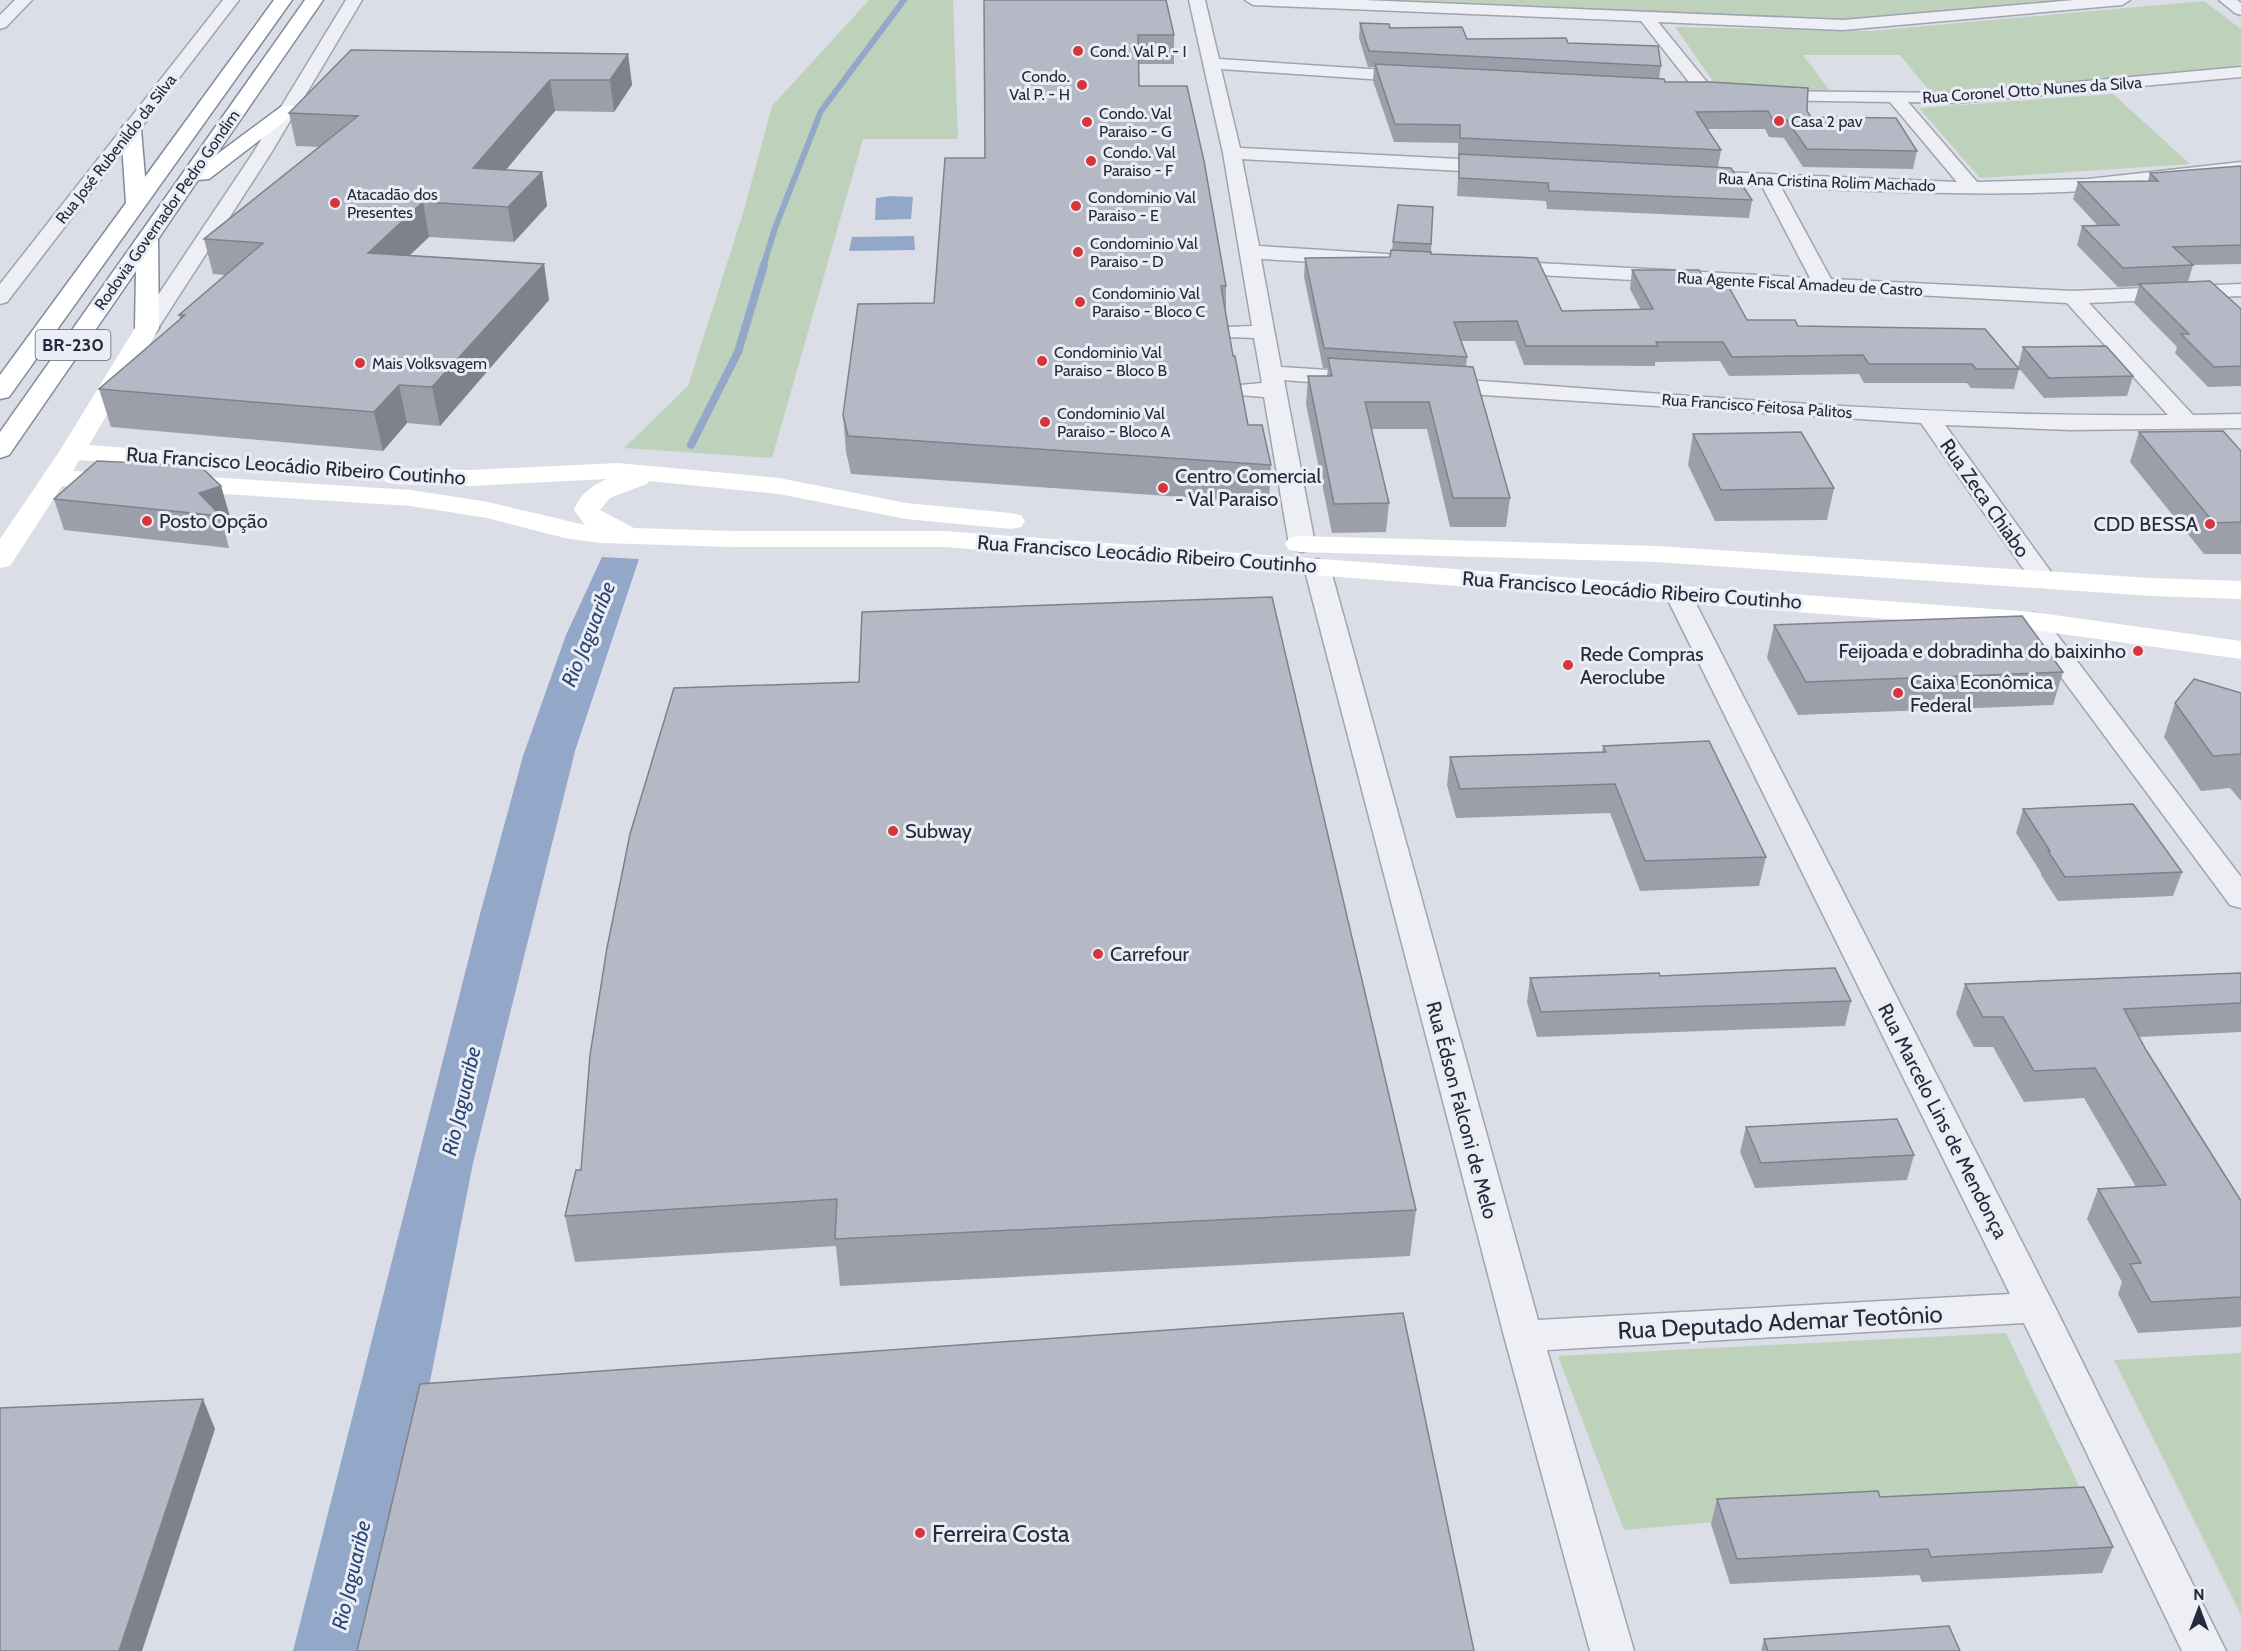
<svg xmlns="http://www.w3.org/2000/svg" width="2241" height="1651" viewBox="0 0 2241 1651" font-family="Cabin,sans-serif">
  <rect width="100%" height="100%" fill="#dbdee6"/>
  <g fill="#bed1bb">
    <polygon points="869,0 953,0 958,139 863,139 772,458 624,448 688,386 744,210 772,106"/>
    <polygon points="1349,0 2132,0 1950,17 1843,25"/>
    <polygon points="2204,1 2241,29 2241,66 1962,94 1931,93 1900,55 1803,55 1830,91 1715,84 1675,27 1870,31"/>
    <polygon points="2113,94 2190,164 1980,178 1919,108"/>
    <polygon points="2006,1333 2081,1490 1624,1530 1558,1356"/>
    <polygon points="2241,1353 2241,1615 2114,1360"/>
  </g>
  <g fill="#93a7c9">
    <polygon points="891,196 913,197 911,219 875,220 876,198"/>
    <polygon points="914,236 915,250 849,251 852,237"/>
    <polygon points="602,557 639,559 575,751 473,1163 377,1651 293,1651 480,914 523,756 566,635"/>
  </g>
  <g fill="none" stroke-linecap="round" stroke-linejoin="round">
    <polyline stroke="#93a7c9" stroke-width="6" points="763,267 775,228 821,111 904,0"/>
    <polyline stroke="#93a7c9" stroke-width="8" points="691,445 738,352 764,265"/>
    <g stroke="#a0a4b0" stroke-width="3">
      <g id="minor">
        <polygon points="15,0 32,0 6,27 0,29 0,15"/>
        <polygon points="223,0 239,0 7,302 0,304 0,284"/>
        <polygon points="346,0 362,0 271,153 155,333 147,334 139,333 136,328 253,153"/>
        <polygon points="1189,0 1205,0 1219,59 1414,72 1422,77 1414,82 1221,69 1240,148 1499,161 1506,163 1508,167 1506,171 1499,173 1242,159 1259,246 1387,254 1394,256 1397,260 1394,264 1387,266 1261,259 1281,367 1360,372 1368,374 1371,379 1368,384 1360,386 1284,380 1315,544 1311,549 1302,552 1293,549 1289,544 1264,397 1240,395 1237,390 1240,385 1262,383 1254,338 1229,337 1226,332 1229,327 1252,326 1223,153"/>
        <polygon points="1245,0 1363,0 1843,20 2074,0 2130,0 2122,5 1843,30 1658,22 1715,92 1712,96 1700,96 1641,21 1253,5"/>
        <polygon points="2219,0 2237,0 2241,3 2241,15 2235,13"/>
        <path d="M 2241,67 L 2241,77 L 1955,103 L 1908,102 L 1977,182 L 2088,179 L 2241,162 L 2241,174 C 2182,181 2123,189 2064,192 C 1970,196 1875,191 1781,187 L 1831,279 L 2073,291 L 2241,284 L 2241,296 L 2089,303 L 2193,415 L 2241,414 L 2241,428 L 2070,430 L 1945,425 L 2056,579 L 2052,584 L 2043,587 L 2034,584 L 1921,423 L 1437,392 L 1429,390 L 1426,385 L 1429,380 L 1437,378 C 1680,394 1924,418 2168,415 L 2067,303 L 1501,273 L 1494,271 L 1491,267 L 1494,263 L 1501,261 L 1810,278 L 1762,186 L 1696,183 L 1689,181 L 1687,177 L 1689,173 L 1696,171 L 1957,182 L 1890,102 L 1768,100 L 1762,99 L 1759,95 L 1762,91 L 1955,93 Z"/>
        <polygon points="1317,559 1326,562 1330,567 1538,1320 2010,1294 1665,594 1669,588 1678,586 1687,588 1691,594 2055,1307 2226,1651 2182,1651 2024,1323 1547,1350 1634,1651 1590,1651 1504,1336 1304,567 1308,562"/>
        <polygon points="2033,613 2042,615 2241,877 2241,908 2230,905 2024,627 2020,621 2024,615"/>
      </g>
    </g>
    <g stroke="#81899e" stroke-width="3">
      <g id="trunk">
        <polygon points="274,0 292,0 9,397 0,399 0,375 126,203 121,129 124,125 138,125 141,129 145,177"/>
        <polygon points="305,0 323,0 216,155 282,106 296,106 299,110 209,179 198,180 158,239 159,328 155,333 147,335 139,333 135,328 136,271 9,455 0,458 0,432"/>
      </g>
    </g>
    <use href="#minor" fill="#eeeff5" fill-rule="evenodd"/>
    <g fill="#fff" fill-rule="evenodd">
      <polygon points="147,321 155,323 159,328 89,445 221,455 230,457 234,463 230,469 221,471 79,460 73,471 131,474 135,480 131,486 122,488 62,486 10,566 0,568 0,539 59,452 135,328 139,323"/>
      <path d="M 618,463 L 779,478 L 906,503 L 1011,513 L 1021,515 L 1025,521 L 1021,527 L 1011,529 L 906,519 L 779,494 L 649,481 L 647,484 L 610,498 L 600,510 L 634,528 L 731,531 L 944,531 L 2033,612 L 2241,641 L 2241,659 L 2033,630 L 944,547 L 731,547 L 602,543 L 569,539 L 487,518 L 411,506 L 176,491 L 167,489 L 163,483 L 167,477 L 176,475 L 411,490 L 488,502 L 585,525 L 574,510 C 580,494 591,486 607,479 L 470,486 L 395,484 L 386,482 L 382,476 L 386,470 L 395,468 L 470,470 Z"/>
      <polygon points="1299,536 1656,546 2151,578 2241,581 2241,599 2151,596 1656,562 1299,552 1289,550 1285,544 1289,538"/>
    </g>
    <use href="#trunk" fill="#fff" fill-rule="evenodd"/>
  </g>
  <g fill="#9c9faa">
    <polygon points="984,0 1174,35 1174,64 1138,64 1139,86 1226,286 1226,314 1233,356 1248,425 1271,465 1269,503 851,474 846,452 843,415 934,303 985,158"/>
    <polygon points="1360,23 1467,39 1568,43 1661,66 1659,79 1665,82 1807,111 1811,117 1917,151 1913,169 1803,167 1784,138 1769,137 1765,129 1707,129 1721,150 1718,167 1752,200 1749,218 1547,209 1546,201 1457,196 1459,156 1458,156 1458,143 1394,142 1373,81 1374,67 1368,67 1359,38"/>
    <polygon points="628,54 632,85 614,112 555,111 506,170 542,172 547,206 514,242 429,237 410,255 544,264 549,300 440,426 407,423 383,451 111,427 99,389 180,319 179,315 225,275 213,274 204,239 320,147 296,146 289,113"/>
    <polygon points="2241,166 2241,264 2193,265 2188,282 2241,309 2241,386 2208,387 2175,353 2177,347 2134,303 2139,286 2118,287 2077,245 2082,226 2098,226 2073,199 2078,182 2148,181 2150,173"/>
    <polygon points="1433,207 1431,254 1562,311 1641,310 1630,289 1632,270 1705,280 1747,320 1798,326 2019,369 2014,389 1971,388 1967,383 1864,383 1859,374 1729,376 1720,361 1655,362 1655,366 1524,365 1515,341 1461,341 1467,357 1466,367 1510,498 1506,527 1450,527 1427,429 1371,429 1389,503 1386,532 1332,533 1306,404 1308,376 1327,376 1328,368 1323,368 1304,277 1305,258 1390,257 1392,250 1393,242"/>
    <polygon points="2023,347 2133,376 2127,396 2044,398 2018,367"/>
    <polygon points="2139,432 2241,451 2241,554 2204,554 2130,462"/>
    <polygon points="1693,434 1834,488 1827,520 1715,521 1688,465"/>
    <polygon points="221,486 230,517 222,520 229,548 64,530 54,499"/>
    <polygon points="1774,625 2063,672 2053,705 1798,715 1767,658"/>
    <polygon points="2241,693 2241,801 2230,788 2201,791 2164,737 2175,703"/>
    <polygon points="1603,746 1766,857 1759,886 1640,891 1610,813 1456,818 1447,785 1450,757 1602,752"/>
    <polygon points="2023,809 2182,872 2173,896 2058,901 2041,875 2041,873 2016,833"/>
    <polygon points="2241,973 2241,1032 2139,1037 2146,1050 2241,1201 2241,1327 2138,1333 2118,1294 2122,1282 2087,1219 2098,1189 2136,1187 2084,1098 2024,1102 1993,1047 1974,1047 1956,1014 1965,984"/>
    <polygon points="1660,976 1851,1001 1845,1026 1537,1037 1527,1002 1530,978"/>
    <polygon points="1746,1127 1914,1155 1907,1180 1755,1188 1740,1152"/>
    <polygon points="576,1170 1416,1210 1410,1256 840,1286 836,1246 575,1262 565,1216"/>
    <polygon points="1880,1497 2113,1547 2102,1573 1922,1582 1919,1575 1730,1584 1711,1524 1717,1499"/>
    <polygon points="1764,1639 1960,1651 1761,1651"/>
  </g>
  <g fill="#7f828b">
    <polygon points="628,54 632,85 614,112 610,80"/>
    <polygon points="550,80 555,111 479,202 473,168"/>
    <polygon points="542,172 547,206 514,242 508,207"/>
    <polygon points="423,202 429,237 375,288 368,253"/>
    <polygon points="544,264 549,300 440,426 432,387"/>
    <polygon points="399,385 407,423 383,451 374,412"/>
    <polygon points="221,486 230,517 222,520 221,516 199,493"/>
    <polygon points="203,1399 215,1429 142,1651 119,1651"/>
  </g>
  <g fill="#b5b9c6" stroke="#7f828b" stroke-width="1.5">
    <polygon points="984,0 1166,0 1174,35 1138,35 1139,86 1187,86 1204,161 1226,286 1221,286 1233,356 1235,356 1248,425 1262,425 1271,465 848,436 843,415 858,304 934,303 945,158 985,158"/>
    <polygon points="1360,23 1389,24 1390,28 1462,27 1467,39 1566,38 1568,43 1658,46 1661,66 1369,51"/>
    <polygon points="351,50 628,54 610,80 550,80 473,168 542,172 508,207 423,202 368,253 544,264 432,387 399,385 374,412 99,389 185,315 179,315 263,243 204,239 358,116 289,113"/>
    <polygon points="1375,64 1664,79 1665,82 1710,82 1808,88 1807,111 1811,117 1896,118 1917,151 1807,149 1787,120 1773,120 1768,111 1696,112 1721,150 1460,138 1460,125 1395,124"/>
    <polygon points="1459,154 1731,168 1752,200 1549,191 1548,183 1459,178"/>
    <polygon points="2241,166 2241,245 2173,247 2193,265 2123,268 2082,226 2119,225 2078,182 2158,181 2150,173"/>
    <polygon points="1398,205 1433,207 1431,244 1393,242"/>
    <polygon points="1391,250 1431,252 1431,254 1537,258 1562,311 1653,309 1632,270 1699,270 1705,280 1725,280 1747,320 1795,320 1798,326 1985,329 2019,369 1976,369 1972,364 1869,364 1863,355 1732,357 1723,342 1656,342 1658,346 1526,346 1517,321 1454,322 1467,357 1324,348 1305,258 1390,257"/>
    <polygon points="2210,281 2241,309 2241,366 2214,367 2181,334 2189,334 2139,284"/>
    <polygon points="2106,346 2133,376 2049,378 2023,347"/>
    <polygon points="1328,358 1473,367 1510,498 1453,498 1429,402 1365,402 1389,503 1334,504 1308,376 1332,376"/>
    <polygon points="2223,431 2241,451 2241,522 2214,523 2139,432"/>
    <polygon points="1801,432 1834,488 1721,490 1693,434"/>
    <polygon points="97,461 200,466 221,486 199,493 221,516 54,499"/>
    <polygon points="1272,597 1416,1210 835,1239 837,1199 565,1216 576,1170 581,1170 590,1055 607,948 630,834 674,688 859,682 862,612"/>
    <polygon points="2022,616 2063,672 1806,682 1774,625"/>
    <polygon points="2194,679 2241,693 2241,754 2213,756 2175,703"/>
    <polygon points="1709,741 1766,857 1645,861 1615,784 1460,789 1450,757 1606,752 1603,746"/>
    <polygon points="2133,804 2182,872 2065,877 2048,851 2050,851 2023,809"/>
    <polygon points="1835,968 1851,1001 1541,1012 1530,978 1659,973 1660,976"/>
    <polygon points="2241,973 2241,1003 2124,1009 2146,1050 2241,1201 2241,1297 2151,1302 2130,1264 2141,1263 2098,1189 2166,1185 2095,1068 2034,1071 2003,1017 1983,1017 1965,984"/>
    <polygon points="1897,1119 1914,1155 1761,1163 1746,1127"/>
    <polygon points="1403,1313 1474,1651 357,1651 420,1384"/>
    <polygon points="203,1399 119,1651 0,1651 0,1408"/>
    <polygon points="2084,1487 2113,1547 1931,1557 1928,1549 1737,1559 1717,1499 1878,1491 1880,1497"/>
    <polygon points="1949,1626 1960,1651 1768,1651 1764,1639"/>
  </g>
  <g fill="#d5363c" stroke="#eaedf4" stroke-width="2">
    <circle cx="1078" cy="51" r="6"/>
    <circle cx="1082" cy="85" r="6"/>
    <circle cx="1779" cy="121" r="6"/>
    <circle cx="1087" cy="122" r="6"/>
    <circle cx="1091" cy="161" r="6"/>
    <circle cx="335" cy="203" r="6"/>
    <circle cx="1076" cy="206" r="6"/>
    <circle cx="1078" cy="252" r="6"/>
    <circle cx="1080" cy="302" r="6"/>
    <circle cx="1042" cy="361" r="6"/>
    <circle cx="360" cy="363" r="6"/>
    <circle cx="1045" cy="422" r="6"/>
    <circle cx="1163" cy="488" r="6"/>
    <circle cx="147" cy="521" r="6"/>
    <circle cx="2210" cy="524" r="6"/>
    <circle cx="2138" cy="651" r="6"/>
    <circle cx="1568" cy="665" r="6"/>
    <circle cx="1898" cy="693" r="6"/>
    <circle cx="893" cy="831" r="6"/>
    <circle cx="1098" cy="954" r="6"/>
    <circle cx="920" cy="1533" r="6"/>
  </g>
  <g text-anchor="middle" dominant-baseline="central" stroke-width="6" stroke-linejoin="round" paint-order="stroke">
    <g font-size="16" fill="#242a3d" stroke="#eaedf4" text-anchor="start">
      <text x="1090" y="51">Cond. Val P. - I</text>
      <text x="1070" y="76" text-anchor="end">Condo.<tspan x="1070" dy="18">Val P. - H</tspan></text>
      <text x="1099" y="113">Condo. Val<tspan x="1099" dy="18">Paraiso - G</tspan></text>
      <text x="1791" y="121">Casa 2 pav</text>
      <text x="1103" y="152">Condo. Val<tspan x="1103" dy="18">Paraiso - F</tspan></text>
      <text x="347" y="194">Atacadão dos<tspan x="347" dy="18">Presentes</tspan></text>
      <text x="1088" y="197">Condominio Val<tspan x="1088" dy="18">Paraiso - E</tspan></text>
      <text x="1090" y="243">Condominio Val<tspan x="1090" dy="18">Paraiso - D</tspan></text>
      <text x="1092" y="293">Condominio Val<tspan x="1092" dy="18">Paraiso - Bloco C</tspan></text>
      <text x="1054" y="352">Condominio Val<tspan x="1054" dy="18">Paraiso - Bloco B</tspan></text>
      <text x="372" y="363">Mais Volksvagem</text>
      <text x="1057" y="413">Condominio Val<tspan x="1057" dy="18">Paraiso - Bloco A</tspan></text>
    </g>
    <g font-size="16" fill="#242a3d" stroke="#eaedf4">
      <text transform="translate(2032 90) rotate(-4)">Rua Coronel Otto Nunes da Silva</text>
      <text transform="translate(116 149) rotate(-52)">Rua José Rubenildo da Silva</text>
      <text transform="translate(1827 182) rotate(2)">Rua Ana Cristina Rolim Machado</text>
      <text transform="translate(167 210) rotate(-55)">Rodovia Governador Pedro Gondim</text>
      <text transform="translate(1800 284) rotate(3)">Rua Agente Fiscal Amadeu de Castro</text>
      <text transform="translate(1757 406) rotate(4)">Rua Francisco Feitosa Palitos</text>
    </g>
    <rect fill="#eaedf4" stroke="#5f6474" stroke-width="1.5" x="35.5" y="330" width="75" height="30" rx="4.5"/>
    <g font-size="18" font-weight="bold" fill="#242a3d">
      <text x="73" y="345">BR-230</text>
    </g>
    <g font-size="20" fill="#242a3d" stroke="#eaedf4">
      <text transform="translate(296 466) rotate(4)">Rua Francisco Leocádio Ribeiro Coutinho</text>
      <text transform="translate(1985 498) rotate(55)">Rua Zeca Chiabo</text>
      <text transform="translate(1147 554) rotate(4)">Rua Francisco Leocádio Ribeiro Coutinho</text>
      <text transform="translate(1632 590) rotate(4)">Rua Francisco Leocádio Ribeiro Coutinho</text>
      <text transform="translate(1462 1110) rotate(75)">Rua Édson Falconi de Melo</text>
      <text transform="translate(1943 1121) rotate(63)">Rua Marcelo Lins de Mendonça</text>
    </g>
    <g font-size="20" fill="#242a3d" stroke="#eaedf4" text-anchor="start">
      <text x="1175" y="476">Centro Comercial<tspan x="1175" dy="23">- Val Paraiso</tspan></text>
      <text x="159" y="521">Posto Opção</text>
      <text x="2198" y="524" text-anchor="end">CDD BESSA</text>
      <text x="2126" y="651" text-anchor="end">Feijoada e dobradinha do baixinho</text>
      <text x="1580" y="654">Rede Compras<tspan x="1580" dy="23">Aeroclube</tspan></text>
      <text x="1910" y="682">Caixa Econômica<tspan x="1910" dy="23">Federal</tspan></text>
      <text x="905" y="831">Subway</text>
      <text x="1110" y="954">Carrefour</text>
    </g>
    <g font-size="21" font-style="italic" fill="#2c4473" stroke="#eaedf4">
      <text transform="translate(588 634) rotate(-68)">Rio Jaguaribe</text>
      <text transform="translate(461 1101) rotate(-77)">Rio Jaguaribe</text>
      <text transform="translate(351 1575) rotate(-77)">Rio Jaguaribe</text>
    </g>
    <g font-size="24" fill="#242a3d" stroke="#eaedf4">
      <text transform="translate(1780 1322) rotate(-3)">Rua Deputado Ademar Teotônio</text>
    </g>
    <g font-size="24" fill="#242a3d" stroke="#eaedf4" text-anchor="start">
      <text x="932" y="1533">Ferreira Costa</text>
    </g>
  </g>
  <g transform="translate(2199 1609)" stroke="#eaedf4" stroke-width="4.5" paint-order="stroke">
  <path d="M0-4.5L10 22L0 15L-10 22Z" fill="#242a3d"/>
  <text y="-9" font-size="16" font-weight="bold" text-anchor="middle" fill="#242a3d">N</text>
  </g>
</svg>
